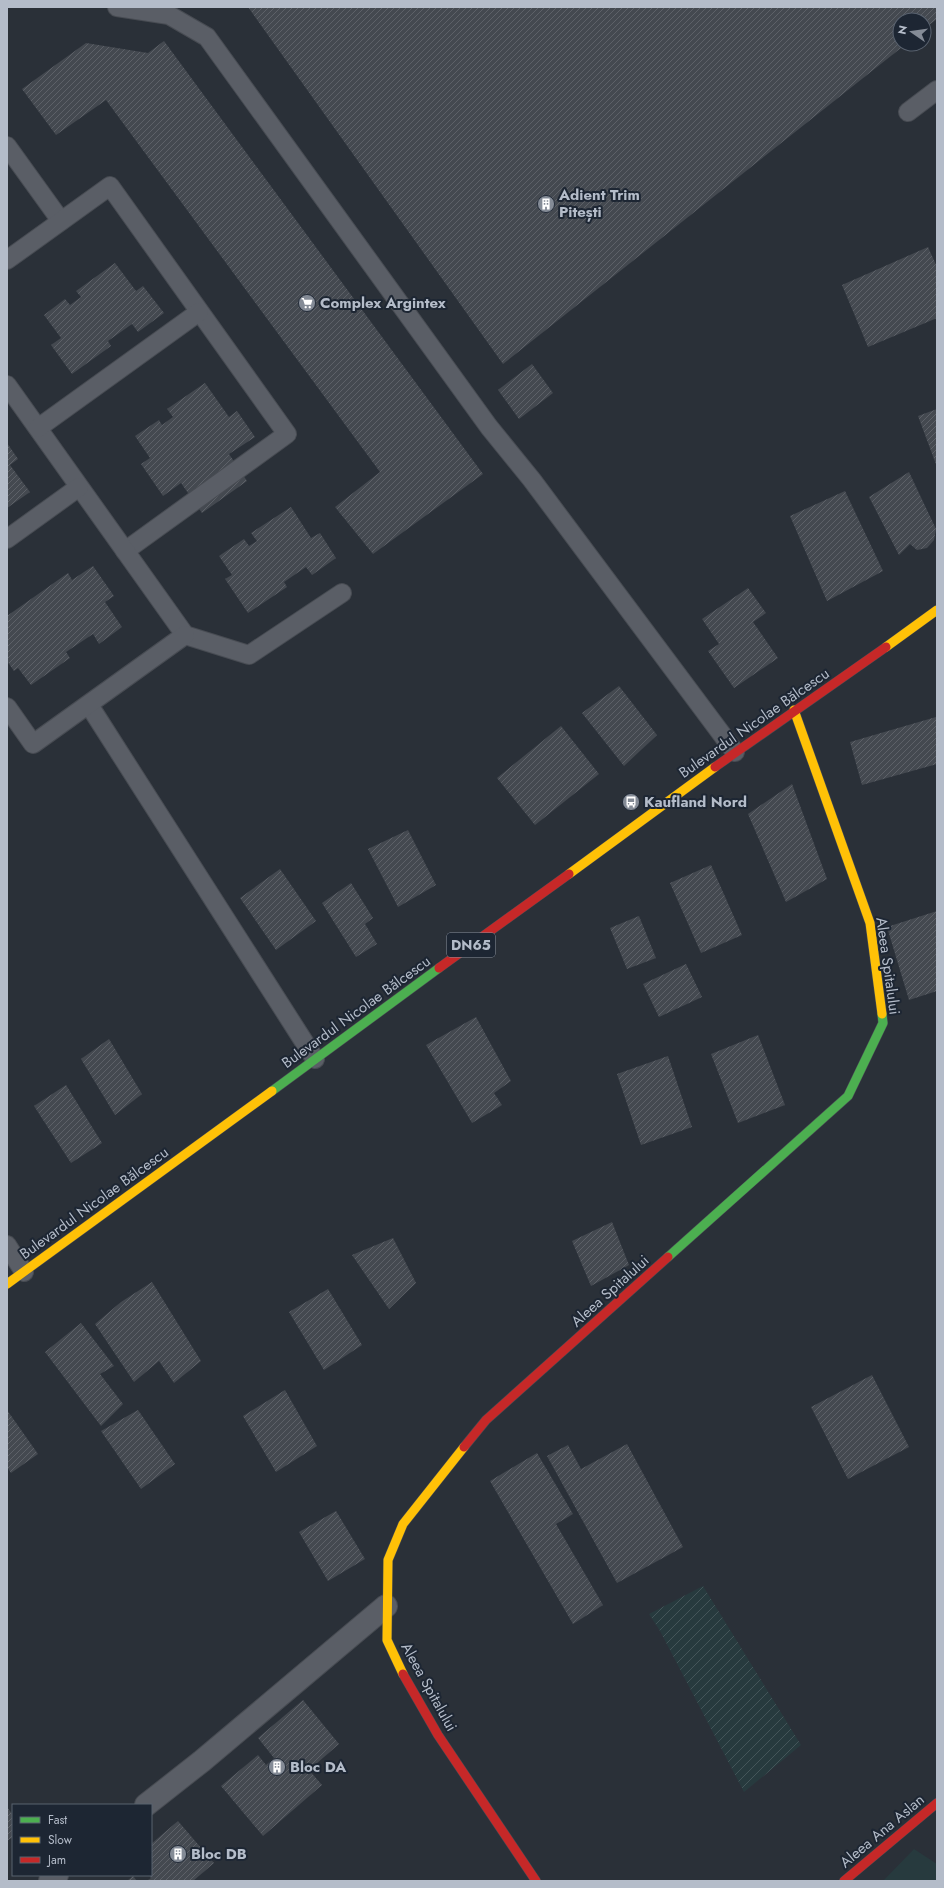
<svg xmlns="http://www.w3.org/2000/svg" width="944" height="1888" viewBox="0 0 944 1888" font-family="Jost,sans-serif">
  <defs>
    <pattern id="garden-furrows" width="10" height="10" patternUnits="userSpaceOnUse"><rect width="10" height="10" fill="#273a3e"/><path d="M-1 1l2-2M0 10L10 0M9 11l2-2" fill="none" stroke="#445559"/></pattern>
    <pattern id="building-hatch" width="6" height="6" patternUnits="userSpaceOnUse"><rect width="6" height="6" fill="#444950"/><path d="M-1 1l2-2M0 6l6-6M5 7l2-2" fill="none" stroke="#5d6168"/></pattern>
  </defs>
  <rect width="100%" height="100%" fill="#2a3038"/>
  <polygon fill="#273a3e" points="914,1849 937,1864 937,1881 883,1881"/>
  <polygon fill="url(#garden-furrows)" points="703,1586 801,1745 744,1792 660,1631 649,1614"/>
  <g fill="url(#building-hatch)">
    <polygon points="248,7 937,7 937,19 924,29 924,20 900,20 900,44 906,44 503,364"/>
    <polygon points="164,41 483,474 373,554 335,507 380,472 106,100 56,135 22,89 86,43 148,53"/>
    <polygon points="928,247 937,267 937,318 868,347 842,285"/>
    <polygon points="115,263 136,291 143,286 164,313 138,332 132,324 108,341 111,346 72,374 51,345 61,338 44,315 65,299 70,305 81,297 76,291"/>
    <polygon points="532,364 553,393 519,419 498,390"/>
    <polygon points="205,383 229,417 237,411 255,437 229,454 247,481 202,513 181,483 163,496 141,464 150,458 135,436 159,420 162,425 173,417 167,409"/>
    <polygon points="937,409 937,467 918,416"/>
    <polygon points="7,443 18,459 10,465 30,492 7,508"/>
    <polygon points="909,472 936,529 934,540 927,548 917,550 910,544 899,555 869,497"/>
    <polygon points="845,491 883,571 827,601 790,516"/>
    <polygon points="291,507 311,538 320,533 336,558 312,575 306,567 284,582 287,587 248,613 225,579 232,575 219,556 244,539 249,546 257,541 251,533"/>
    <polygon points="93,566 114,596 105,602 122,627 99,644 93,634 66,652 70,658 31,685 18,668 14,671 7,661 7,616 68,573 72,580"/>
    <polygon points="748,588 766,613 753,622 778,658 734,688 708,651 719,644 702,619"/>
    <polygon points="619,686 657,735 624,766 582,713"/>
    <polygon points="936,717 937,764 862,785 850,742"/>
    <polygon points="561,726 599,774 535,825 497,778"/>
    <polygon points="792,784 827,879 786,902 748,814"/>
    <polygon points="408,830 436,885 398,907 368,849"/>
    <polygon points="711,865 742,935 701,953 670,883"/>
    <polygon points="280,869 316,921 276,950 240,898"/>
    <polygon points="351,883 373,918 365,924 377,944 356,957 322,903"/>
    <polygon points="937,911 937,991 909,1000 887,927"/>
    <polygon points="639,916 656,958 627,969 610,928"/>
    <polygon points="686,964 702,997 659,1017 643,984"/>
    <polygon points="476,1017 511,1081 494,1093 502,1105 472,1123 426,1045"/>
    <polygon points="758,1035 785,1105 738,1123 711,1054"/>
    <polygon points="109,1039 142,1094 115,1115 81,1059"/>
    <polygon points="668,1056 692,1127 641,1145 617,1074"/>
    <polygon points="66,1085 102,1143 71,1163 34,1106"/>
    <polygon points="612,1222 629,1265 591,1286 572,1241"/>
    <polygon points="393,1238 416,1283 389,1309 352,1255"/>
    <polygon points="152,1282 201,1361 174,1383 159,1361 134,1382 95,1324 121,1302"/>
    <polygon points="328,1289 362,1345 324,1370 289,1312"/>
    <polygon points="81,1323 114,1366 100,1374 123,1404 101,1426 45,1352"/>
    <polygon points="872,1375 909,1447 848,1479 811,1407"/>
    <polygon points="285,1390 317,1446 276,1472 243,1416"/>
    <polygon points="7,1410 38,1454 11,1473 7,1467"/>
    <polygon points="138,1410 175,1464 141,1489 101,1431"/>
    <polygon points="627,1444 683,1547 617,1583 547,1456 568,1445 581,1469"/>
    <polygon points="537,1453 573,1514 556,1524 603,1605 573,1624 490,1481"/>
    <polygon points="336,1511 365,1559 328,1581 299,1532"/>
    <polygon points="303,1700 339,1744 309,1770 322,1785 263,1836 221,1786 258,1755 266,1765 274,1758 258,1738"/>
    <polygon points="7,1807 13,1815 13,1837 7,1841"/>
    <polygon points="178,1821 214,1863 193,1881 147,1881 151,1878 149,1875 151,1875 151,1844"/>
    <polygon points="133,1876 137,1881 127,1881"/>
  </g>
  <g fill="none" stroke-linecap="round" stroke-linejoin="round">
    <g stroke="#484c53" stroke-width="20">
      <g id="lane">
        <polyline points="117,7 169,15 207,37 489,427 532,480 735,752"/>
        <polyline points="908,112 937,90"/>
        <polyline points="7,146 61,221"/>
        <polyline points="7,260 110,186 287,434 125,551"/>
        <polyline points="7,385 185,635 249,655 342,593"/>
        <polyline points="38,428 199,312"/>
        <polyline points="7,539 79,487"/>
        <polyline points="89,705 315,1059"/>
        <polyline points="7,707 33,744 185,635"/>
        <polyline points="7,1245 24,1272"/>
      </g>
    </g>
    <g stroke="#484c53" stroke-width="24">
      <g id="street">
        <polyline points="146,1805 202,1761 386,1606"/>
        <polyline points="50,1881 57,1875"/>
      </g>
    </g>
    <g stroke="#484c53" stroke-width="10">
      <g id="fast">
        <polyline points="272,1091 439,968"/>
        <polyline points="668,1257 848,1096 883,1023 882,1014"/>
      </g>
    </g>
    <g stroke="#484c53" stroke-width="10">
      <g id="slow">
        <polyline points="886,647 937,610"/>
        <polyline points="794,710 870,923 882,1014"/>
        <polyline points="569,874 715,767"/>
        <polyline points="7,1284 272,1091"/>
        <polyline points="403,1674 387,1640 388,1560 403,1524 464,1447"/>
      </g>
    </g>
    <g stroke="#484c53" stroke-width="10">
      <g id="jam">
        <polyline points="715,767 886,647"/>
        <polyline points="439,968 569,874"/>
        <polyline points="464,1447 486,1420 668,1257"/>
        <polyline points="403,1674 438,1735 536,1881"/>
        <polyline points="844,1881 937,1803"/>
      </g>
    </g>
    <use href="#lane" stroke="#5a5e66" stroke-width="18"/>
    <use href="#street" stroke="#5a5e66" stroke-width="22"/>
    <use href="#fast" stroke="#4caf50" stroke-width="9"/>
    <use href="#slow" stroke="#ffc107" stroke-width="9"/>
    <use href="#jam" stroke="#c62828" stroke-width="9"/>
  </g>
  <defs>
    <g id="building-disc" transform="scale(0.9)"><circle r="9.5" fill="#848b96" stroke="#1d2633"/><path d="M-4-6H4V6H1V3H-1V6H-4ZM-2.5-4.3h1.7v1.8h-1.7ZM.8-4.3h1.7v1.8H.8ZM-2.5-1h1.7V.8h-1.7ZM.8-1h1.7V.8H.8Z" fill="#fff"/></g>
    <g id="supermarket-disc" transform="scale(0.9)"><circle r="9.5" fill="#848b96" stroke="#1d2633"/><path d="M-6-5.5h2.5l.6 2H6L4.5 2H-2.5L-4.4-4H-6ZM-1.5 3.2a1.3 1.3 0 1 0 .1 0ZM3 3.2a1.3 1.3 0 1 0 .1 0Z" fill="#fff"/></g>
    <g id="bus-disc" transform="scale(0.9)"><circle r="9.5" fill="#848b96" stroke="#1d2633"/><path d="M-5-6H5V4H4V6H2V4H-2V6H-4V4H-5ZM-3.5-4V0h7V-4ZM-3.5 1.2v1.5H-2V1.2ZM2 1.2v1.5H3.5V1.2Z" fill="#fff"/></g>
  </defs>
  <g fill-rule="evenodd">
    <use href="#building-disc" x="546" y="204"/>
    <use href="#supermarket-disc" x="307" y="303"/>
    <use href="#bus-disc" x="631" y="802"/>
    <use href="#building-disc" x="277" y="1767"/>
    <use href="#building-disc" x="178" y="1854"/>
  </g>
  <g text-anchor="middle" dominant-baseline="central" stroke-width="4" stroke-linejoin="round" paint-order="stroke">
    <rect fill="#1d2633" stroke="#878f9c" stroke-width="1" x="447" y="933" width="48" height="24" rx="3"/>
    <g font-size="14" font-weight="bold" fill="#b4bcc9">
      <text x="471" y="945">DN65</text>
    </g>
    <g font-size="15" font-weight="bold" fill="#b4bcc9" stroke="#1d2633" text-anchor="start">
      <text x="559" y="195">Adient Trim<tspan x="559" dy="17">Pitești</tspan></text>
      <text x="320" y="303">Complex Argintex</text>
      <text x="644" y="802">Kaufland Nord</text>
      <text x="290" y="1767">Bloc DA</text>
      <text x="191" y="1854">Bloc DB</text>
    </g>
    <g font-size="15" fill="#b4bcc9" stroke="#1d2633">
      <text transform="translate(754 723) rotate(-35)">Bulevardul Nicolae Bălcescu</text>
      <text transform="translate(888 966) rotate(82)">Aleea Spitalului</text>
      <text transform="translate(356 1012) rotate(-36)">Bulevardul Nicolae Bălcescu</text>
      <text transform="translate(94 1203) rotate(-36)">Bulevardul Nicolae Bălcescu</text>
      <text transform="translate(610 1291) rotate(-42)">Aleea Spitalului</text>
      <text transform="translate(429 1687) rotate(61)">Aleea Spitalului</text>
      <text transform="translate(882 1831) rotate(-40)">Aleea Ana Aslan</text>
    </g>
  </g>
  <rect width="944" height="1888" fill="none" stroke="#b4bcc9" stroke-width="16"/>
  <rect x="12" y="1804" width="140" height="72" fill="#1d2633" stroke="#59626f"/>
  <rect x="20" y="1817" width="20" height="6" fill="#4caf50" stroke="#59626f"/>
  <text x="48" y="1824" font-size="12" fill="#b4bcc9">Fast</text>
  <rect x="20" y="1837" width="20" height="6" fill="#ffc107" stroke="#59626f"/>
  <text x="48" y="1844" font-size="12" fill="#b4bcc9">Slow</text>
  <rect x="20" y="1857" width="20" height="6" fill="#c62828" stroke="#59626f"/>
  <text x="48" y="1864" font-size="12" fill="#b4bcc9">Jam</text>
  <g transform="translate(912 32) rotate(283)"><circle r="19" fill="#1d2633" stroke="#59626f"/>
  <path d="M0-3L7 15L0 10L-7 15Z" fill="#848b96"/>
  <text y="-6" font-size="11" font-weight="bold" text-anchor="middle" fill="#b4bcc9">N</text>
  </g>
</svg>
